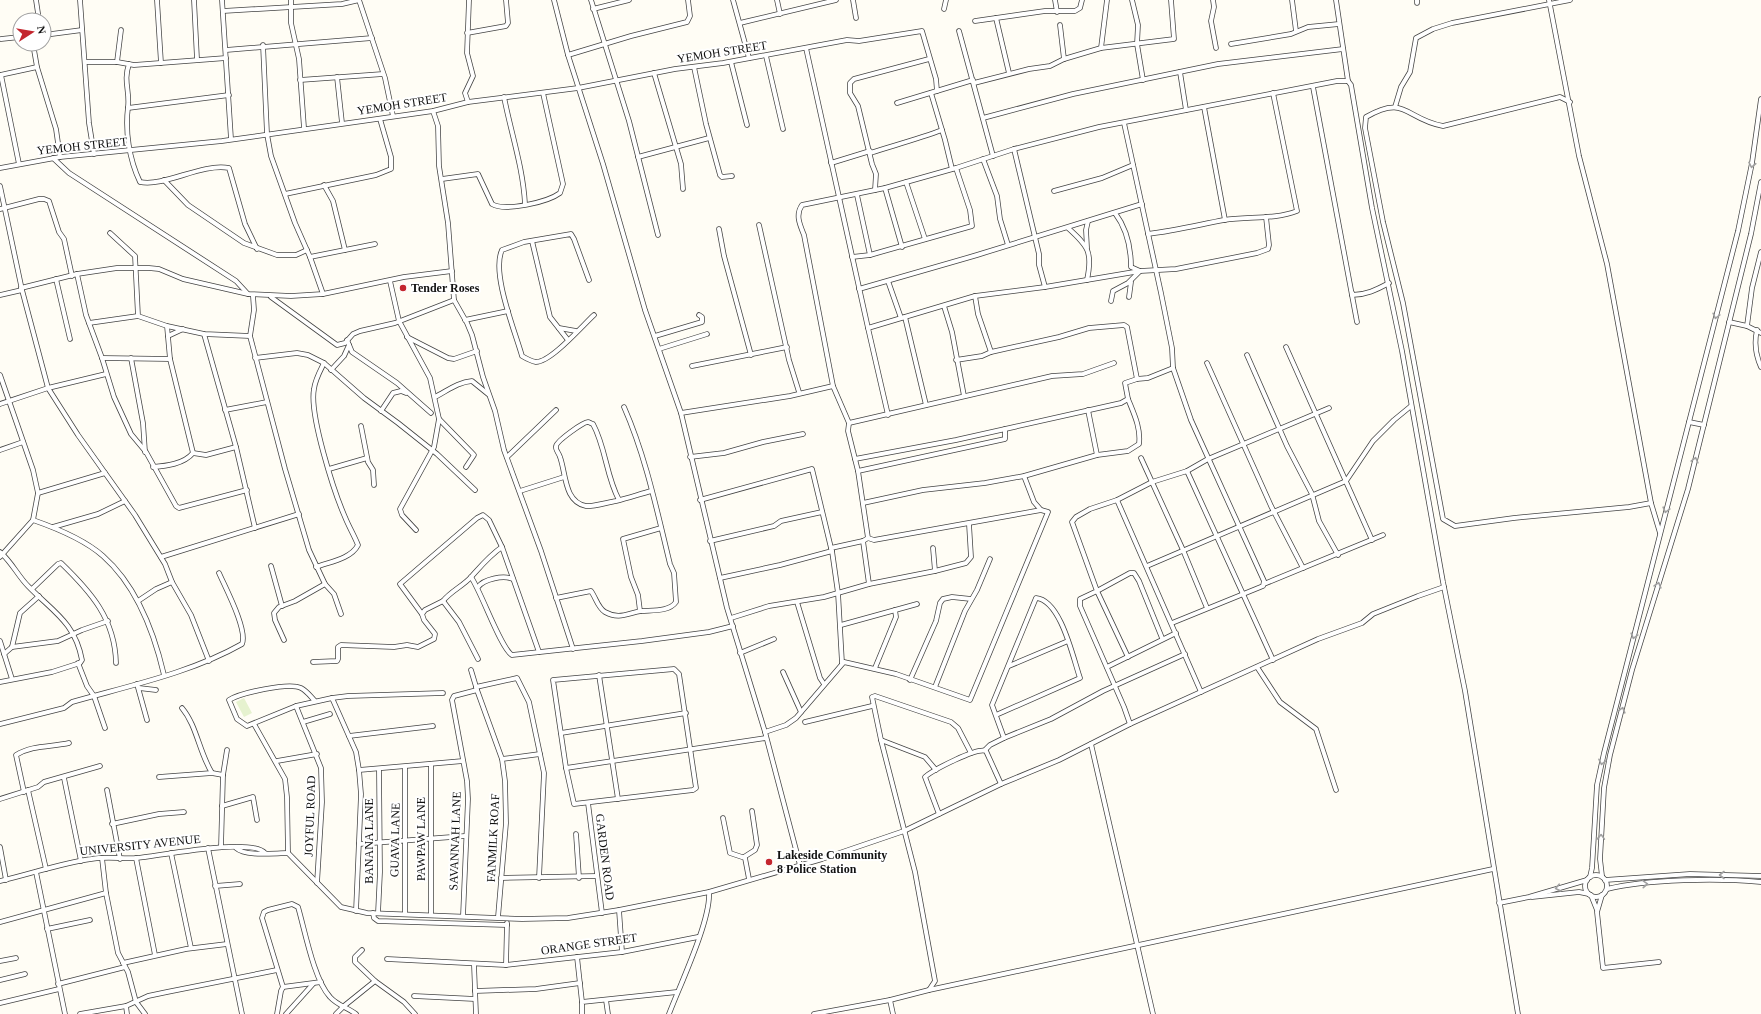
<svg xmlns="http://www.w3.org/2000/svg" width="1761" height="1014" viewBox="0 0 1761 1014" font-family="Georgia,serif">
  <rect width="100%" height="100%" fill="#fffdf5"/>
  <polygon fill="#e6f2cf" points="244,698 252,713 244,717 236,702"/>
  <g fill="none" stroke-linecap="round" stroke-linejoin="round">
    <g stroke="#444" stroke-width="5.5">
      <g id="minor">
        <polyline points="36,0 39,20"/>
        <polyline points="80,0 89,123 94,154"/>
        <polyline points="157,0 161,63"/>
        <polyline points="194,0 197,59"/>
        <polyline points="222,0 231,139"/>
        <polyline points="291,0 291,23 299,59 304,128"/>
        <polyline points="359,0 385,78 393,116"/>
        <polyline points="554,0 568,55 603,164 645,310 681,413 727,608 765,732 800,865"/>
        <polyline points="591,0 629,121 658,235"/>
        <polyline points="733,0 749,58"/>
        <polyline points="777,0 780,14"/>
        <polyline points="853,0 856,18"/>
        <polyline points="1055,0 1057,12"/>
        <polyline points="1132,0 1138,25 1137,44 1143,80"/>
        <polyline points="1213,0 1214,7 1211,21 1216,48"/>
        <polyline points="1292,0 1296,31"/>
        <polyline points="1336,0 1348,81 1351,85 1372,208 1402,351 1443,582 1465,691 1518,1014"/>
        <polyline points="1417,0 1417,3"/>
        <polyline points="1549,0 1579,156 1607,264 1651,503"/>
        <polyline points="593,9 629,0"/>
        <polyline points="944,9 946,0"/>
        <polyline points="223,11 342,4 359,0"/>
        <polyline points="996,18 1009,73"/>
        <polyline points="975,21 1045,11 1075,11 1080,8 1082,0"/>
        <polyline points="740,23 836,0"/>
        <polyline points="1060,25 1064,59"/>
        <polyline points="959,31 993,156"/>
        <polyline points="467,33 506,26 508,23 506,0"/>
        <polyline points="44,35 82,30"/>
        <polyline points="1,39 20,37"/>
        <polyline points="33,44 37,67 56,129 60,157"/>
        <polyline points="1231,44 1291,34 1308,27 1339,24"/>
        <polyline points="263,45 267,134 271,156 295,223 310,257 323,294"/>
        <polyline points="806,48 868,328"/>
        <polyline points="1101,48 1107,0"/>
        <polyline points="226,50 372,38"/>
        <polyline points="568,55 631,36 687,22 690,16 688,0"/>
        <polyline points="766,56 783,129"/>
        <polyline points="85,62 117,62 134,65 226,58"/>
        <polyline points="117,62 121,30"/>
        <polyline points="731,62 747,125"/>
        <path d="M 129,64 C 123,81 130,91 128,107 C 125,131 129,159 140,182 C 165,187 201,163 229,168 L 245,224 L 257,249"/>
        <polyline points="694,67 706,124 720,175 722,177 732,176"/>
        <polyline points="1180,72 1186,110"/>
        <polyline points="654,73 681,164 683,189"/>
        <polyline points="0,75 37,67"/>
        <polyline points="1,75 19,164"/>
        <polyline points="337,77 342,123"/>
        <polyline points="300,80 383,74"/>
        <polyline points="974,83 1029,69 1050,66 1064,59 1101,48 1174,39 1171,0"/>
        <polyline points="1313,87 1357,322"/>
        <polyline points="931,93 945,140 952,169"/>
        <path d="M 504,97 C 511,133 523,167 525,204"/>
        <polyline points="468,102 465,93 473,76 467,53 469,0"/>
        <path d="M 1570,102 L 1560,97 L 1443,126 C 1405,119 1406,94 1366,117 L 1365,128 L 1383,222 L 1403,303 L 1443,519 L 1455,526 L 1514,518 L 1629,507 L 1651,503 L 1660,533"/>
        <polyline points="897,103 973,80"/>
        <polyline points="1204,107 1225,220"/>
        <polyline points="1395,107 1401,87 1410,72 1416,38 1433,29 1452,23 1570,0"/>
        <polyline points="128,108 229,95"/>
        <polyline points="433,111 438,126 439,166 448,223 454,300 467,323 472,335 483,377 495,411 504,450 541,551 573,649"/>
        <polyline points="983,118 1073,94 1218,64 1343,49"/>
        <polyline points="1124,123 1161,293 1172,348 1173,368 1191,420 1264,581 1263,586 1172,623"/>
        <polyline points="1014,149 1039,254 1039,265 1045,287"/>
        <path d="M 870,153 C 895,145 918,139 942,130"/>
        <polyline points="638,157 709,138"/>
        <polyline points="53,158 69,173 236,281 248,294"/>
        <polyline points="983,159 997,196 1000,219 1008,245"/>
        <polyline points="831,163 870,151"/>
        <polyline points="0,168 60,157 222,141 433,111 468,102 578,88 675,69 723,63 847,40 859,41 922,31 936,79 937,91"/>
        <path d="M 442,179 L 478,174 L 492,204 C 505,212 548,202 560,193 L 563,184 L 543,93"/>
        <polyline points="164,180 188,205 244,243 277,255 296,255 307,250"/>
        <polyline points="906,182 925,239"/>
        <polyline points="324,185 333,201 345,250"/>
        <polyline points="0,186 22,290 48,388 78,435 135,515 165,564 172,582 191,615 209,661"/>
        <polyline points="885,188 902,247"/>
        <polyline points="875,190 876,174 872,164 858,106 850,93 850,83 854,79 929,59"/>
        <polyline points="1054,191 1102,178 1133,165"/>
        <polyline points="285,194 376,175 391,169 391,157 380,119"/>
        <polyline points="857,195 870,255"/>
        <polyline points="0,209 39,199 44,199 49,201 59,232 64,239 72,276"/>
        <polyline points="759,225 789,360 799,392"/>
        <path d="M 1068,228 C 1088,246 1093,252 1087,280"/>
        <polyline points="719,229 724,256 751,355"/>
        <polyline points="110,233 135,256 138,316 167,326 204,334 250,336"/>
        <path d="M 1148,234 C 1174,231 1198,225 1224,220 C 1248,216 1274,220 1297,211 L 1273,93"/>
        <polyline points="532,241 550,317 568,340"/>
        <polyline points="1087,248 1086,230 1088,221"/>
        <polyline points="310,257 375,244"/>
        <polyline points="852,257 870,255 972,226 970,210 956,168"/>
        <polyline points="77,274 86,315 102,358 114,397 131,434 146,452 176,506 179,508 247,490"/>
        <polyline points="56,279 70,339"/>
        <path d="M 589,280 L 574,239 L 571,234 L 524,242 L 502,250 C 491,273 515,331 522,356 C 527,359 531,361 536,362 C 551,362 582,326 594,315"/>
        <polyline points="390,281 399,321 430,378 439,419 434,447 400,509 402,515 416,530"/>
        <polyline points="888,281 901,318"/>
        <polyline points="21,288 77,274 117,268 149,268 159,269 183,279 248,294 291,296 323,294 404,277 452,271"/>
        <polyline points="859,289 977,255 1142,204"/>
        <path d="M 1352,293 L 1352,295 C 1366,295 1376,290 1389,283"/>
        <polyline points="0,295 22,290"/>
        <polyline points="253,296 254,310 250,336 285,469 309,550 325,584 334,594 341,614"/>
        <polyline points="975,296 978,314 991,352"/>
        <polyline points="271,297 337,345 345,343 353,334 360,331 395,323 454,300"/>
        <polyline points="1129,297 1131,282"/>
        <path d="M 1111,301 L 1113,291 L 1128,283 L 1140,271 L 1131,267 C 1131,247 1127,229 1115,213"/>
        <polyline points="944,306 952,332 964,396"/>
        <polyline points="905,317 926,405"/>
        <polyline points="465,320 508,311"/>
        <polyline points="1729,322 1747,326 1761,333"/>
        <polyline points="89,323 138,316"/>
        <polyline points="1747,326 1752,288 1761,252"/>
        <polyline points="559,328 576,331"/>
        <path d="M 1757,330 C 1754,343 1755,354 1761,367"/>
        <polyline points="204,334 236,447 255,528"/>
        <polyline points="168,336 183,329"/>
        <polyline points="655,336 702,322 702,317 699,315"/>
        <polyline points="407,337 448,358 454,359 477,351"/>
        <polyline points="347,340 352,352 397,383 431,413"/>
        <polyline points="1286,347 1372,540"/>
        <polyline points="659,349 707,334"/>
        <polyline points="1247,355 1287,446 1312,494 1319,521 1338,555"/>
        <polyline points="102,358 170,359"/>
        <polyline points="131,358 143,423 145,452"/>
        <polyline points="255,358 297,353 308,355 324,363 364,398 398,423 437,454 475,490"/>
        <polyline points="956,360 982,356 991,352 1059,337 1089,328 1124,325 1127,327 1137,379 1148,378 1173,368"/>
        <polyline points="1207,363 1271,506 1303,568"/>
        <polyline points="692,366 787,347"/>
        <polyline points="331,370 344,356 349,345"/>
        <polyline points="0,375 33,470 38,493 33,520 0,557"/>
        <path d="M 435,397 C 447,391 458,382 472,381 L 488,394"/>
        <polyline points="0,404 48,388 106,374"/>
        <polyline points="225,410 267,402"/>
        <polyline points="1088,410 1097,455"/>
        <polyline points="381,411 393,393 401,391 406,393"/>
        <polyline points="681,413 790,396 833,386"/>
        <polyline points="888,415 868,328 975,296 1045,287 1140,271 1176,269 1257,253 1268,249 1269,245 1266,217"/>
        <polyline points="439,419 474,455 466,467"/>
        <polyline points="1689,422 1704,425"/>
        <polyline points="849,423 1052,376 1083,374 1114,363"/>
        <polyline points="361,426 368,462 373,470 374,485"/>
        <polyline points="0,450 23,442"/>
        <polyline points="193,453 206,455 236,447"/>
        <polyline points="507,457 556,410"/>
        <polyline points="690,457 724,453 763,442 803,434"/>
        <polyline points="1141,458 1183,550 1207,608"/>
        <polyline points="855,459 956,440 1121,403 1128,399 1125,383 1137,379"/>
        <path d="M 153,467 C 166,466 184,464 193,453 L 170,359 L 167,326"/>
        <polyline points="329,469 367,458"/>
        <polyline points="858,471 1005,439 1005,429"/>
        <polyline points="1187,471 1208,459 1329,408"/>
        <polyline points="1024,476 1034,502 1041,510"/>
        <polyline points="520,491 564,477"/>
        <polyline points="38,493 105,473"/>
        <path d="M 619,500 C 606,476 606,448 593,424 C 592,424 589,422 588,422 C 583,422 557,441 556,446 C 555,450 559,453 560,457 C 566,473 564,502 586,506 C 592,507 609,502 616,501 C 628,498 640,494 651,491"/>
        <polyline points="700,500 812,469 831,548"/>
        <polyline points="1117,500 1201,692"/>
        <path d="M 863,503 L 923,490 L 985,483 L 1024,476 L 1097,455 L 1128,451 L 1139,444 C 1141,428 1134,414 1128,399"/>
        <path d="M 33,520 C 56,528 84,539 103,556 C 137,586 154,632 164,675"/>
        <polyline points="53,527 98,514 125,501"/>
        <path d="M 868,538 L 858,471 L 848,431 L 849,423 L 833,386 L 804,235 C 800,225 795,215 802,205 L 885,188 L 956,168 L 1014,149 L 1099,127 L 1337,81 L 1348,81"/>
        <polyline points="710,541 774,526 781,521 822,512"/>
        <polyline points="863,541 869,584"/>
        <polyline points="933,548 935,571"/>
        <polyline points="832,551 838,593 842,663"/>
        <path d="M 0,552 C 11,561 18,576 28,586 C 52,611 75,622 82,660 L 80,663 L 52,672 L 0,682"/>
        <polyline points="161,557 299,514"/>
        <polyline points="271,566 282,606"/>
        <polyline points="1147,566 1346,481 1373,441 1394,420 1411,406"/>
        <path d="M 316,567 C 329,562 351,559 358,545 C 354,535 349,527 345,517 C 334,492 309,414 314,389 C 315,380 320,371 324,363"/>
        <path d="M 471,577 C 481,591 501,649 512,655 L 642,641 L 709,632 L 733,626"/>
        <polyline points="720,578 780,565 832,551 831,548 863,541 868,538 874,540 1041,510 1048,512 970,700 896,674 844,662 796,718 786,725 765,732"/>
        <polyline points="1264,584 1383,535"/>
        <path d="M 478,587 C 484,579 503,575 513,579"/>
        <path d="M 32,589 L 58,564 L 61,563 C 91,592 115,619 116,663"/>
        <path d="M 556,598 L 591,591 C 596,598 598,608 605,612 C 619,620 628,613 641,611 C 652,610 669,612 676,602 L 674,573 L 670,564 C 657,511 646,457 624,407"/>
        <polyline points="138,601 156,589 172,582"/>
        <path d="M 443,601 C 451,591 463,586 471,577 C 481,566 490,555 502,547"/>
        <polyline points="797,602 820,678 824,684"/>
        <polyline points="640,611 638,595 631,577 623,539 661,528"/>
        <polyline points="422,614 400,584 477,518 483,515 489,520 502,547 539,652"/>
        <polyline points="731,618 769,606 824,597 869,584 935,571 966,563 971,557 969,524"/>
        <polyline points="841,625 917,604"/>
        <polyline points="284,640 275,620 274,613 279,607 295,601 325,584"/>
        <polyline points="0,641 12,679"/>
        <polyline points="12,647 58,641 82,630 108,621"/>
        <polyline points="740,653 774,639"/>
        <polyline points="4,654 12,647 20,613 39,596"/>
        <polyline points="1128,657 1097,591 1130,573 1134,573 1139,581 1162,638"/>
        <polyline points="313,662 337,661 338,659 338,647 341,645 394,647 407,645 418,647 434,639 435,634 424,620 422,614 425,610 443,601 459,622 478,659"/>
        <polyline points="78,663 87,686 94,696 105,728"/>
        <polyline points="1009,666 1068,641"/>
        <polyline points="1107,667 1176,633"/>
        <polyline points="1257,667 1280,702 1316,729 1336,790"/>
        <polyline points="875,668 896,617 895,610"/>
        <polygon points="674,669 679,674 696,788 693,790 574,804 566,768 553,680"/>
        <polyline points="471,670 477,690 502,759 505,781 506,823 498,917"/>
        <polyline points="783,672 801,712"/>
        <polyline points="599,675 618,799"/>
        <polyline points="910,680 936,621 940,603 943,599 952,597 971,599"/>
        <polyline points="137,684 147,720"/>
        <polyline points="476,687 517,678 529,702 544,773 539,878"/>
        <polyline points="935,687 965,611 977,590 990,559"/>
        <polyline points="139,688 156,690"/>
        <polyline points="332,698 348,696 443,693"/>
        <path d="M 315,701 C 311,697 307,691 301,688 C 289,682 240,693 229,700 L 237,719 L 247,726 L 296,706 L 332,698 L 356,752 L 359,770 L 361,794 L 356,911"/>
        <polyline points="296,706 321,768 322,802 317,883"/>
        <path d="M 182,708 C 197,726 199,752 212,773"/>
        <path d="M 996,715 L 1080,678 C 1073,658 1061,600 1036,598 L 992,705 L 1004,738"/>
        <polyline points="303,722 330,714"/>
        <polyline points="805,722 872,706"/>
        <path d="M 0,724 L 64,708 L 72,702 C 128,686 191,673 242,644 C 248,630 225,587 219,573"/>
        <polyline points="254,724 285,779 287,797 288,853"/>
        <polyline points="1130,724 1124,707 1080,606 1080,599 1097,591 1072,522 1076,517 1090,509 1117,500 1152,482 1187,471 1273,660"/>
        <polyline points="561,733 686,713"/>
        <polyline points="349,736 433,726"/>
        <polyline points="881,740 925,757 936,770"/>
        <polyline points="1091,744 1153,1014"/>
        <polyline points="985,750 990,745 1004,738 1051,719 1103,691 1185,654"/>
        <polyline points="502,759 540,754"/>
        <polyline points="277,761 317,754"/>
        <polyline points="566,768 766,738"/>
        <polyline points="359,770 463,761"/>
        <polyline points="159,777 212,773 223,775"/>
        <polyline points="64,778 81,861"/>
        <polyline points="28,790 46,869"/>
        <polyline points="107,790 120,859"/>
        <path d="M 24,792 L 16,755 C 32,745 51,747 69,743"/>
        <polyline points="0,799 38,787 44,782 100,766"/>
        <polyline points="588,803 602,913"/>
        <polyline points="222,806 253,797 257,820"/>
        <path d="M 939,814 L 925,777 C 933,770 977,747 986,751 L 1001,784"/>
        <polyline points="723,818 730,853 745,858 749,879"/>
        <polyline points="112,824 159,814 184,812"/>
        <polyline points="576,834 579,878"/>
        <polyline points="359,844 465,836"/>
        <polyline points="0,847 6,880"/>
        <polyline points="221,847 223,775 227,750"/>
        <polyline points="208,848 242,1014"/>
        <path d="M 236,848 C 246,857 274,853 288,853 L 341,907 L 367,913 L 522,919 L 568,918 L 619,910 L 709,892 L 822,859 L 904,831 L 1001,784 L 1059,760 L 1130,724 L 1318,639 L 1362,623 L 1373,614 L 1418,596 L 1444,587"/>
        <polyline points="171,853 191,948"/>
        <polyline points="744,857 755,850 757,845 752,811"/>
        <polyline points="102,858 106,893 118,953 128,972 136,1002 145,1014"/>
        <polyline points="136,858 155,955"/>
        <polyline points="36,872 65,1014"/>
        <circle cx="1596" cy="886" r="11"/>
        <polyline points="1602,876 1600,859 1604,788 1610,755 1632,670 1688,489 1751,234 1761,182"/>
        <polyline points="1590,877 1592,868 1597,785 1604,753 1738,231 1752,163 1761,99"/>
        <polyline points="501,878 597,876"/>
        <polyline points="1605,880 1690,874 1761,876"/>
        <path d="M 0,881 C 31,874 61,863 91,859 C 106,856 122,859 137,858 C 159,856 252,837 265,853"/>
        <polyline points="215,886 240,884"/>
        <path d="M 1607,889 C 1648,879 1718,878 1761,882"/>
        <polyline points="1591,895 1597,910"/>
        <polyline points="1602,895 1597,912 1603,968 1659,962"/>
        <polyline points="1532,897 1579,892 1589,894"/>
        <polyline points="1499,903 1529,897 1587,880"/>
        <polyline points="619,910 622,952"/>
        <polyline points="373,913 374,918 378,921 507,925"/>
        <polyline points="378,913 380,872 379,769"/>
        <polyline points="405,914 405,767"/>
        <polyline points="431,915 431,764"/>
        <polyline points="463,916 468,799 467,781 452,700 454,696 477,690"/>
        <polyline points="0,922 106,893"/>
        <polyline points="47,929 90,920"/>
        <polyline points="362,950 355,957 355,962 375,981"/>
        <polyline points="577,957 582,1002"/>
        <polyline points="387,959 506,965 622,952 698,937"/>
        <polyline points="0,961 16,958"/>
        <polyline points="123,963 186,949 227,944"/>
        <polyline points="474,965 476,1014"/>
        <polyline points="506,965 507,923"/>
        <polyline points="0,980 25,974"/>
        <polyline points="58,984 125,967"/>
        <polyline points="283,987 321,982"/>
        <polyline points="929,990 1493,869"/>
        <polyline points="475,991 536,989 580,983"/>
        <polyline points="414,996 475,999"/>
        <polyline points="606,1000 608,1014"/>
        <polyline points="890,1000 893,1014"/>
        <polyline points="0,1003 59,989"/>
        <polyline points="126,1006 127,1014"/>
        <polyline points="80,1014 126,1006 148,996 167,992 277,970"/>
        <path d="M 277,1014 L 281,991 L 283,987 L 262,918 L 264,912 L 268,910 L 292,904 L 298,907 C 305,931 314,980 330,997 C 337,1005 348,1008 356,1014"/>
        <polyline points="286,1014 313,984"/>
        <polyline points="336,1014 344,1006 375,981 404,1002 415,1014"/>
        <polyline points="582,1014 582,1002 677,992"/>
        <path d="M 669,1014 C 680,985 711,920 709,892"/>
        <polyline points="814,1014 890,1000 929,990 935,981 915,872 881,740 872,697 875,696 951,722 958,728 971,753"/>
      </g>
    </g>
    <use href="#minor" stroke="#fff" stroke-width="4"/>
  </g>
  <defs><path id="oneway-chevron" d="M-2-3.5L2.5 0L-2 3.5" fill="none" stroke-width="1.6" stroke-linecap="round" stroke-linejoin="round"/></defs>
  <g stroke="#a0a0a0">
    <use href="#oneway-chevron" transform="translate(1752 165) rotate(101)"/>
    <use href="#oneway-chevron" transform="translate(1716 316) rotate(104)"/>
    <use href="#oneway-chevron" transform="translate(1695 460) rotate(-76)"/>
    <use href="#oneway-chevron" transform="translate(1666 510) rotate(105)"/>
    <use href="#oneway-chevron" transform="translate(1658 585) rotate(-74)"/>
    <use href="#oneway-chevron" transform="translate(1634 636) rotate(105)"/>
    <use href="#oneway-chevron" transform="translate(1622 710) rotate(-75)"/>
    <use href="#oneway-chevron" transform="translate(1602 762) rotate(102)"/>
    <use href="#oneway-chevron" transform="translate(1601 837) rotate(-88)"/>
    <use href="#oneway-chevron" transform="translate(1722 875) rotate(-180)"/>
    <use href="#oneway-chevron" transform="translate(1645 884) rotate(-4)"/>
    <use href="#oneway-chevron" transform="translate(1558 888) rotate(167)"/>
  </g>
  <g fill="#c4262e" stroke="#fff" stroke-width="1.5">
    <circle cx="403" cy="288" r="4"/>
    <circle cx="769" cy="862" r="4"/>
  </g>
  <g text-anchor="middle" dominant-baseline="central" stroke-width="4" stroke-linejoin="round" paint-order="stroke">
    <g font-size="12" fill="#111" stroke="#fff">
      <text transform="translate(722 52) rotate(-9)">YEMOH STREET</text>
      <text transform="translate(402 104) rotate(-9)">YEMOH STREET</text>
      <text transform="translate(82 146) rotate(-6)">YEMOH STREET</text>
      <text transform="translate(310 816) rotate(-88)">JOYFUL ROAD</text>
      <text transform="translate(493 838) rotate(-87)">FANMILK ROAF</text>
      <text transform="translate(421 839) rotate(-90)">PAWPAW LANE</text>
      <text transform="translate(395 840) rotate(-89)">GUAVA LANE</text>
      <text transform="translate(369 841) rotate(-90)">BANANA LANE</text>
      <text transform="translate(455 841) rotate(-88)">SAVANNAH LANE</text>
      <text transform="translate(140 845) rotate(-6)">UNIVERSITY AVENUE</text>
      <text transform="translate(605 857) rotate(83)">GARDEN ROAD</text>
      <text transform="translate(589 944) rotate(-8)">ORANGE STREET</text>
    </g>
    <g font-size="12" font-weight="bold" fill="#111" stroke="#fff" text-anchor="start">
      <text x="411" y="288">Tender Roses</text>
      <text x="777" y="855">Lakeside Community<tspan x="777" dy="14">8 Police Station</tspan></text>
    </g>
  </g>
  <g transform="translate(32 32) rotate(78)"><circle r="19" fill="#ffffff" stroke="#a0a0a0"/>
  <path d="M0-3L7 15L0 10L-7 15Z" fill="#c4262e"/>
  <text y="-6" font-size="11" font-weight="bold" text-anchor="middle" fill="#111111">N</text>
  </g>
</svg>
